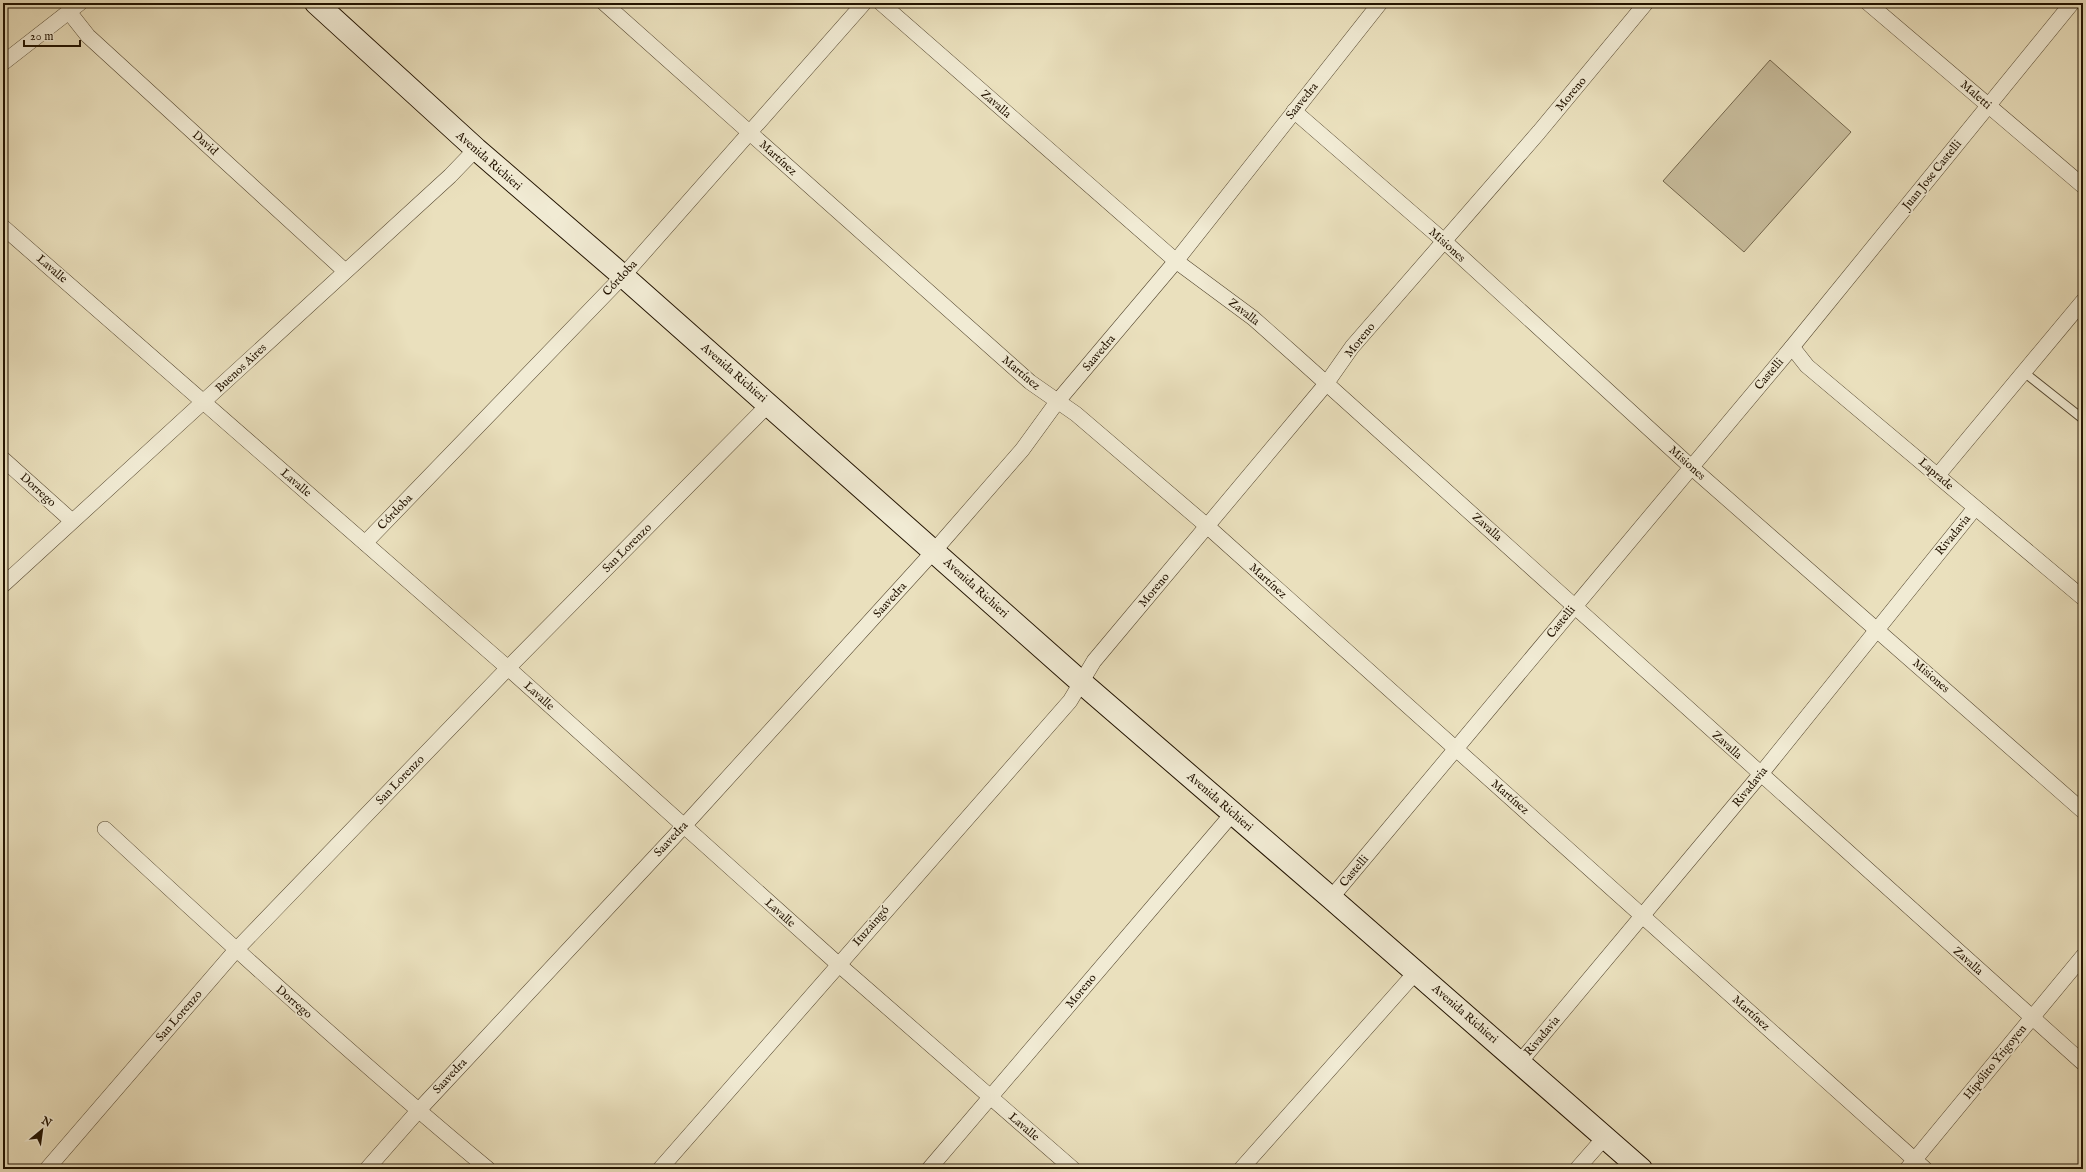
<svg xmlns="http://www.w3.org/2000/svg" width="2086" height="1172" viewBox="0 0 2086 1172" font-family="'IM FELL English',serif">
  <rect width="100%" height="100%" fill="#eae0bd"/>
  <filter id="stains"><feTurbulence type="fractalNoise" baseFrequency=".005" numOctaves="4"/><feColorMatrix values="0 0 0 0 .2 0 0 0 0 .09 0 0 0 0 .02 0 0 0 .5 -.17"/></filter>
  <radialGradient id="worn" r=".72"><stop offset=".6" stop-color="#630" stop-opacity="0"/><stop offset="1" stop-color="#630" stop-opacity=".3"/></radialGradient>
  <polygon fill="#c8bd9d" stroke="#75684e" points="1770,60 1851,132 1744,252 1663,181"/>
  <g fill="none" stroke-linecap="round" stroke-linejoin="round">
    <g stroke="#54462f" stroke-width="10">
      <polyline id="lane" points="2025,373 2083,419"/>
    </g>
    <g stroke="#54462f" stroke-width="16">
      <g id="street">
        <polyline points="604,3 1030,382 1076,414 1207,526 1925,1169"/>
        <polyline points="881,3 1176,261 1253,318 1297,357 2083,1063"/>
        <polyline points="1868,3 2083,186"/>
        <polyline points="69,12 88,36 345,271"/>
        <polyline points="3,63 80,3"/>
        <polyline points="1294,111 1444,241 1690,466 2083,811"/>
        <polyline points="3,227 508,668 838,964 1073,1169"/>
        <polyline points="1792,347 1807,366 2083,598"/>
        <polyline points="3,459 72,521"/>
        <polyline points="1938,475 2083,301"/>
        <polyline points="365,543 623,276 864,3"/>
        <polyline points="3,585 450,176 476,149"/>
        <path d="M 105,829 C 230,945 357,1060 488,1169"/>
        <polyline points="1331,898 1792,347 2072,3"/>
        <polyline points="1520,1062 1760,775 1975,508"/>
        <polyline points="47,1169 236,950 508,668 769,404"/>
        <polyline points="367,1169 418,1111 683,827 934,551 1022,450 1057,402 1176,261 1380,3"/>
        <polyline points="660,1169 1070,701 1094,661 1326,384 1352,347 1539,132 1646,3"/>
        <polyline points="929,1169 1233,813"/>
        <polyline points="1241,1169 1416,972"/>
        <polyline points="1577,1169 1605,1137"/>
        <polyline points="1907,1169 2083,956"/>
      </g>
    </g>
    <g stroke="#221300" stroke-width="24">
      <polyline id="secondary" points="316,3 476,149 623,276 1082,683 1331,898 1641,1169"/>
    </g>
    <use href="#lane" stroke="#f1ebd4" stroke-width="8"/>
    <use href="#street" stroke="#f1ebd4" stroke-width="15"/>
    <use href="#secondary" stroke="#f1ebd4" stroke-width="22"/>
  </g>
  <g text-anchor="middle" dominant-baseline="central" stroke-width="3.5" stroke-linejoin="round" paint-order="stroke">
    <g font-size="12" fill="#221300" stroke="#f1ebd4">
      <text transform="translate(1571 94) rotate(-50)">Moreno</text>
      <text transform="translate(1976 95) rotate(41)">Maletti</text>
      <text transform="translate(1302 101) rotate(-51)">Saavedra</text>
      <text transform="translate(996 104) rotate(41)">Zavalla</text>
      <text transform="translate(205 143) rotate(42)">David</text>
      <text transform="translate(778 158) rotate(42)">Martínez</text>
      <text transform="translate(489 161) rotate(41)">Avenida Richieri</text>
      <text transform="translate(1932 175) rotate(-51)">Juan Jose Castelli</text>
      <text transform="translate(1447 245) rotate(42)">Misiones</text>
      <text transform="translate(52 269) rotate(41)">Lavalle</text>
      <text transform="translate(620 278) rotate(-47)">Córdoba</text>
      <text transform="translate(1244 312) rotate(38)">Zavalla</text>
      <text transform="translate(1360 340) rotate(-51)">Moreno</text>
      <text transform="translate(1099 353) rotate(-50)">Saavedra</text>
      <text transform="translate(241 368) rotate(-43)">Buenos Aires</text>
      <text transform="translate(734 373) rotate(41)">Avenida Richieri</text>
      <text transform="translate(1021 373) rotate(40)">Martínez</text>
      <text transform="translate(1769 374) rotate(-50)">Castelli</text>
      <text transform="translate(1687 463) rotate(42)">Misiones</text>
      <text transform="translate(1936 474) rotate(41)">Laprade</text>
      <text transform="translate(296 483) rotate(41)">Lavalle</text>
      <text transform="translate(38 490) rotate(42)">Dorrego</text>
      <text transform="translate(395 512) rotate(-46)">Córdoba</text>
      <text transform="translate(1487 527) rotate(42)">Zavalla</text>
      <text transform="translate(1953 535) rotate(-51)">Rivadavia</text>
      <text transform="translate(627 548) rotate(-45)">San Lorenzo</text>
      <text transform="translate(1268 581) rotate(42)">Martínez</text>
      <text transform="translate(976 588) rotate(42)">Avenida Richieri</text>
      <text transform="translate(1154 590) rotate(-50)">Moreno</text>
      <text transform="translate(890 600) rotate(-48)">Saavedra</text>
      <text transform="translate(1561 622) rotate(-51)">Castelli</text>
      <text transform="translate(1931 676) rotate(41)">Misiones</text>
      <text transform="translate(539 696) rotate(42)">Lavalle</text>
      <text transform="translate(1727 745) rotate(42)">Zavalla</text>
      <text transform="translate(400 780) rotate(-46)">San Lorenzo</text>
      <text transform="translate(1750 787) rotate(-51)">Rivadavia</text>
      <text transform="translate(1510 797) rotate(41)">Martínez</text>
      <text transform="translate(1220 802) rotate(41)">Avenida Richieri</text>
      <text transform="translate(671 839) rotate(-47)">Saavedra</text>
      <text transform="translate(1354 871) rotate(-50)">Castelli</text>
      <text transform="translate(780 913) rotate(42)">Lavalle</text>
      <text transform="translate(871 926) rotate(-49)">Ituzaingó</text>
      <text transform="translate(1968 961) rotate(42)">Zavalla</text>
      <text transform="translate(1081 991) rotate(-50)">Moreno</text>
      <text transform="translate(294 1002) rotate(41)">Dorrego</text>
      <text transform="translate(1751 1013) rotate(42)">Martínez</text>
      <text transform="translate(1465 1014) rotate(41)">Avenida Richieri</text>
      <text transform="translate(179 1016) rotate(-49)">San Lorenzo</text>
      <text transform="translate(1542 1036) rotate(-50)">Rivadavia</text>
      <text transform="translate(1995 1062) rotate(-51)">Hipólito Yrigoyen</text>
      <text transform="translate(450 1076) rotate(-47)">Saavedra</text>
      <text transform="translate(1024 1127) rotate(41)">Lavalle</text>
    </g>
  </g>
  <rect width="2086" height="1172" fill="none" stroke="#eae0bd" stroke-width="16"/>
  <rect x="4" y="4" width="2078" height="1164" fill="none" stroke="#221300" stroke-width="2"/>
  <rect x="8" y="8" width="2070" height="1156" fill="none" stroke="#221300"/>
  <g transform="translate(42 1130) rotate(29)" stroke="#f1ebd4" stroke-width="3" paint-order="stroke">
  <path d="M0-3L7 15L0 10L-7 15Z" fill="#221300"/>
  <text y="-6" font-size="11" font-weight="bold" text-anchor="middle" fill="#221300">N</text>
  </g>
  <path d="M24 40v6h56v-6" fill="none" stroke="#221300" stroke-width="2"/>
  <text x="30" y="40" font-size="12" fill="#221300" stroke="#f1ebd4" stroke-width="3" paint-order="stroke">20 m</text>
  <rect width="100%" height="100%" filter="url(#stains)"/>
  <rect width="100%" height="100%" fill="url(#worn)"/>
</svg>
